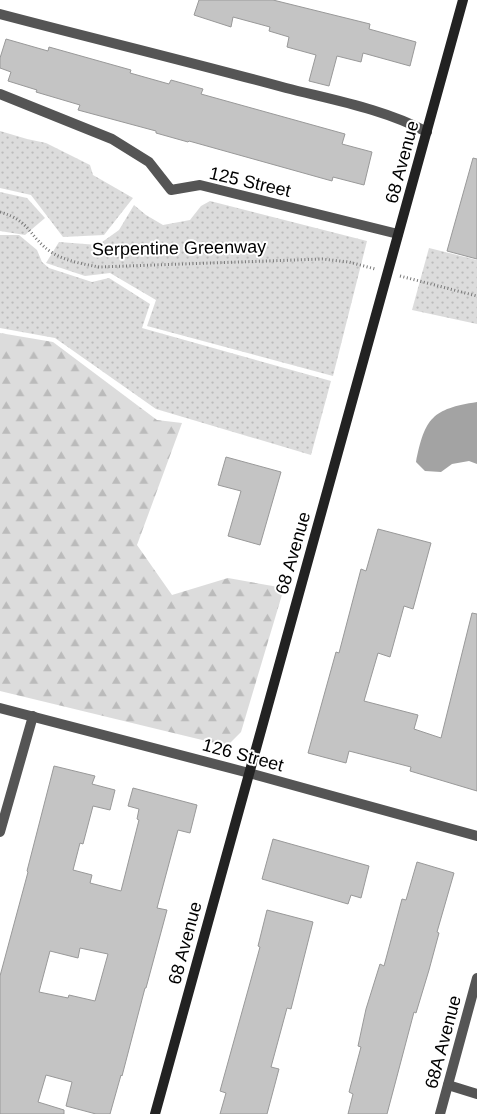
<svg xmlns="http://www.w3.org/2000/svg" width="477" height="1114" viewBox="0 0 477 1114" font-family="Arial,sans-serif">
  <defs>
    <pattern id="grass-dots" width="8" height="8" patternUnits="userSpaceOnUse" patternTransform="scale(1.25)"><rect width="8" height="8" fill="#dcdcdc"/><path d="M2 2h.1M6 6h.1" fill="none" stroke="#bbb" stroke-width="1.8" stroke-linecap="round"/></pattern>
    <pattern id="forest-firs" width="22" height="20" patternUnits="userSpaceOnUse" patternTransform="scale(1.25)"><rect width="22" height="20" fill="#dcdcdc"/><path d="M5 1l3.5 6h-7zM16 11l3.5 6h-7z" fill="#bbb"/></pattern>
  </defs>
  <rect width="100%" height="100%" fill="#fff"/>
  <g fill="url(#grass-dots)">
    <polygon points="0,131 27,139 46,143 90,165 93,175 133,198 104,235 63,237 31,195 0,188"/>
    <polygon points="0,192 27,198 45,218 25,235 0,231"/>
    <polygon points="210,201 367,241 333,376 147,326 156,300 110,273 85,276 46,263 59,242 98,245 119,230 134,205 146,215 163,225 190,220 201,206"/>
    <polygon points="0,235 19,235 37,250 42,262 49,268 92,282 109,278 150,304 142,328 331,381 311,455 156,409 55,338 0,328"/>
    <polygon points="429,248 477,260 477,324 412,310"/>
  </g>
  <polygon fill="url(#forest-firs)" points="0,333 53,342 157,420 182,423 137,545 172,595 228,578 284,588 241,732 227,746 0,691"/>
  <path fill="#a3a3a3" d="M 477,402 L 477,464 L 469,461 L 452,464 L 441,472 L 425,471 L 416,462 C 425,418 432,409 477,402 Z"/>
  <g fill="#c4c4c4" stroke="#999" fill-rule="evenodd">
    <polygon points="199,0 273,0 370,24 369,29 416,42 410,66 363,53 361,62 337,56 329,86 309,81 316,55 287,47 289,37 269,31 270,27 233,17 231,27 194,15"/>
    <polygon points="6,39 48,51 49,47 131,70 130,73 169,84 171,80 203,89 201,94 345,134 342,144 372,152 364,185 333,177 332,181 189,141 188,142 156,133 156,131 78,110 80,105 36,92 37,90 8,81 11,72 0,68 0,58"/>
    <polygon points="473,158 477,159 477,259 447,251"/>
    <polygon points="226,457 281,472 260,545 228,536 241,491 218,485"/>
    <polygon points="378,529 431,543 413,609 404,606 390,657 378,653 364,701 418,715 414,729 441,738 472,613 477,614 477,791 410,771 411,767 349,751 346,763 308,753 336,652 339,653 361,569 366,571"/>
    <path d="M 54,766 L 95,776 L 92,784 L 115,790 L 110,810 L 93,806 L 83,844 L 80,843 L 73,870 L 92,875 L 90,883 L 121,891 L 139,820 L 137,819 L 139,809 L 128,806 L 133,788 L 197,805 L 190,833 L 178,830 L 157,908 L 167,910 L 146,988 L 145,988 L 122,1076 L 121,1075 L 110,1114 L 96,1114 L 66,1106 L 72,1082 L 46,1075 L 38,1102 L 64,1110 L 64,1114 L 0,1114 L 0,976 L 28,872 L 27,871 ZM 80,948 L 108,954 L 95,1001 L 69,995 L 68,998 L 39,992 L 50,951 L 78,958 Z"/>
    <polygon points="273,839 369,866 361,898 351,895 348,904 262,879"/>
    <polygon points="417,862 454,873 437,932 439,933 429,970 416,1013 414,1012 387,1114 348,1114 353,1094 349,1092 361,1047 358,1046 366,1009 380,964 384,966 402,899 406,900"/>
    <polygon points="267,910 313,922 291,1009 287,1008 271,1067 279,1069 267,1114 220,1114 226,1093 220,1091 260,947 258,946"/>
  </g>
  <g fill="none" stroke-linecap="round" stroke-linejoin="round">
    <g stroke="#777" stroke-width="3" stroke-dasharray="1 2.5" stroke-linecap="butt">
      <path d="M 0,212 C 31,221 29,237 51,252 C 65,261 83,264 99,267 L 322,259 L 349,262 L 375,269"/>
      <polyline points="400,276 477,296"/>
    </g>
    <path stroke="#555" stroke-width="10" d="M 0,14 C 95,39 191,62 286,88 C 333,100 384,109 427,132"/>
    <g stroke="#555" stroke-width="10">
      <polyline points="0,94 112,139 149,162 171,190 200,185 398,234"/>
      <polyline points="0,708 249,773 477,836"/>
      <polyline points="0,832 33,716"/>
      <polyline points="448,1085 477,1094"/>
      <polyline points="440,1114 477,978"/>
    </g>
    <polyline stroke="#222" stroke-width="10" points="155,1114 463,0"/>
  </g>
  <g text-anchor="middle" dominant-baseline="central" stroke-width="4" stroke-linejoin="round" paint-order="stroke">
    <g font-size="18" fill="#000" stroke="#fff">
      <text transform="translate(402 162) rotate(-75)">68 Avenue</text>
      <text transform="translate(250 182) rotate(13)">125 Street</text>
      <text transform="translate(179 248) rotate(-1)">Serpentine Greenway</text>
      <text transform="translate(293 553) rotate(-74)">68 Avenue</text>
      <text transform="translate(243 755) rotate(15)">126 Street</text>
      <text transform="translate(185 943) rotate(-75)">68 Avenue</text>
      <text transform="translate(443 1042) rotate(-75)">68A Avenue</text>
    </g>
  </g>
</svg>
